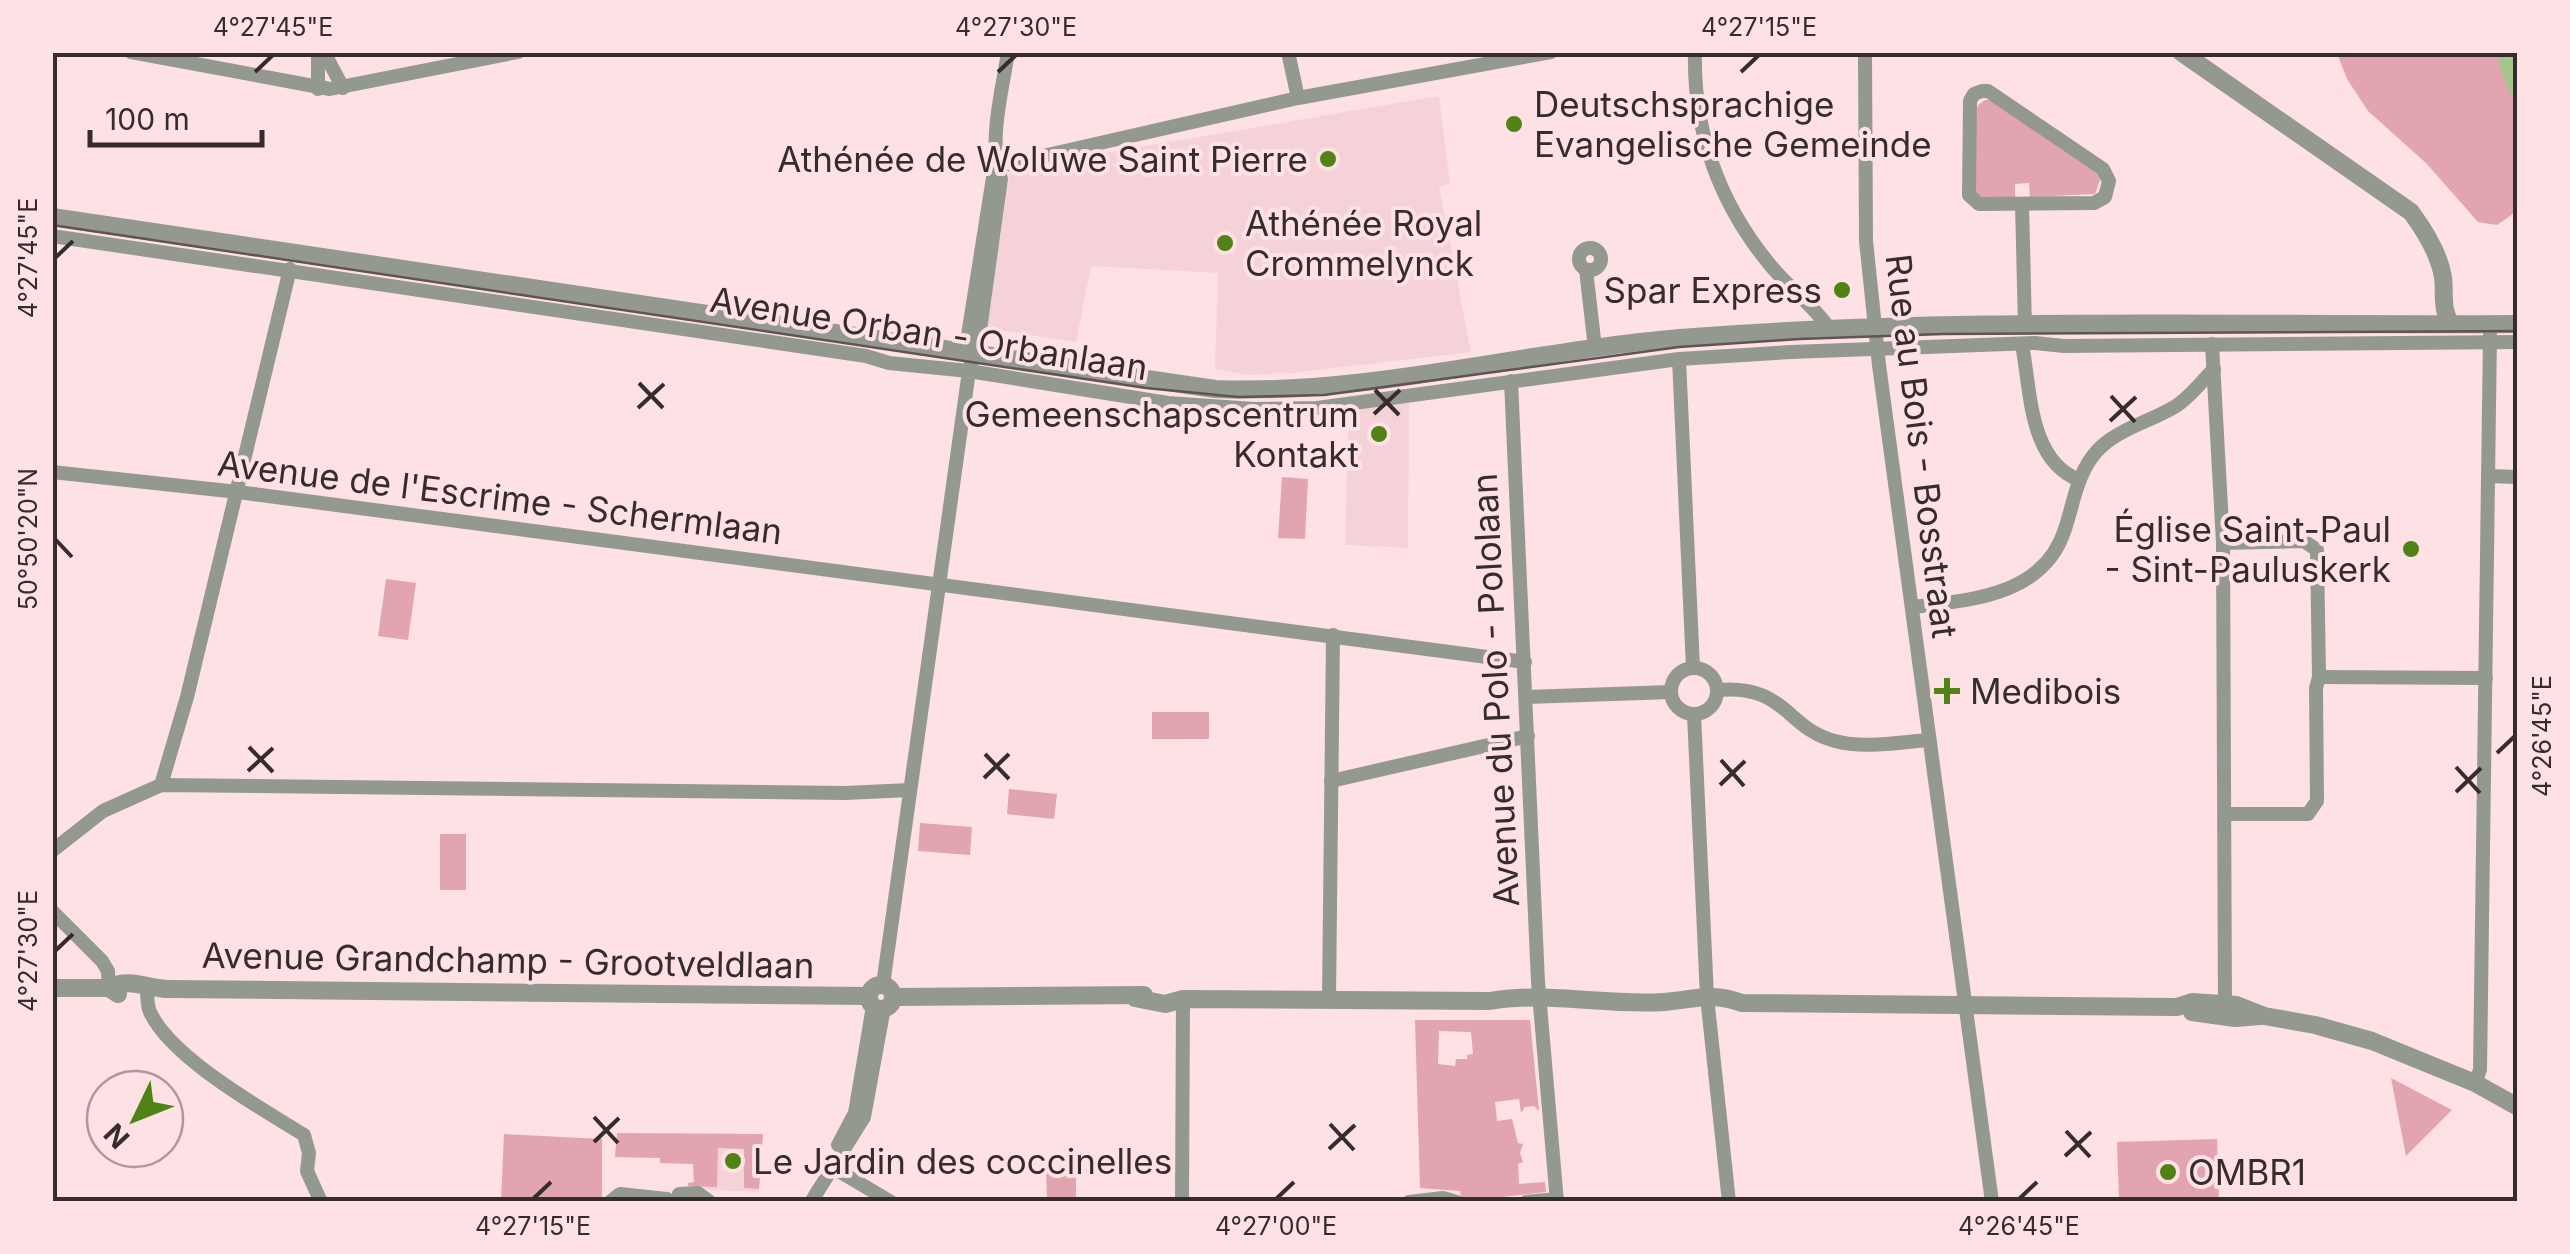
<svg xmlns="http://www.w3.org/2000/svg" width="2570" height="1254" viewBox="0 0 2570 1254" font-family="Inter,sans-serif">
  <rect width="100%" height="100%" fill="#fde1e5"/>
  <g fill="#f5d2d7">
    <polygon points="1439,96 1450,184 1439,187 1471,352 1292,373 1249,375 1215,369 1218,273 1091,266 1076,342 987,328 1010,169"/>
    <polygon points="1409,400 1408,548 1345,545 1349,408"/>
    <polygon points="705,1134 763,1134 759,1192 709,1190 703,1187"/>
  </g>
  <g fill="#e2a4ae" fill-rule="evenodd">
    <polygon points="2337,53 2517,53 2517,211 2497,225 2478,222 2426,163 2368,111 2347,79"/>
    <polygon points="1985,100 1990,100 2098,173 2100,180 2095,194 2030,197 2029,183 2015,184 2015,197 1980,198 1976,194 1976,112 1978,105"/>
    <polygon points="1282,477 1308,479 1305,539 1278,538"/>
    <polygon points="386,579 416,583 408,640 378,636"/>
    <rect x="1152" y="712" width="57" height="27"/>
    <polygon points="1009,789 1057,794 1054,819 1007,814"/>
    <polygon points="920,823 972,827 970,855 918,851"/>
    <rect x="440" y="834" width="26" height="56"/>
    <path d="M 1415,1020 L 1530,1020 L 1539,1111 L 1534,1106 L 1525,1107 L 1521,1113 L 1519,1099 L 1495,1102 L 1497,1121 L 1512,1119 L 1518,1143 L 1523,1144 L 1520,1153 L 1523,1162 L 1518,1164 L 1519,1184 L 1545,1182 L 1546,1192 L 1477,1200 L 1461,1197 L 1460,1191 L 1420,1188 ZM 1439,1031 L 1471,1032 L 1473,1054 L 1467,1055 L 1467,1059 L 1456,1059 L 1455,1066 L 1438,1064 Z"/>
    <polygon points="2391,1078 2452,1110 2406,1156"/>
    <polygon points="617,1133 763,1134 759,1189 744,1188 744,1149 718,1148 717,1187 688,1186 688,1183 694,1182 693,1164 660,1163 660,1158 615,1157"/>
    <polygon points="504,1134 602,1139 602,1201 501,1201"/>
    <polygon points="2217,1139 2219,1201 2119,1201 2117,1142"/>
    <polygon points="1046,1171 1076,1171 1076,1201 1047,1201"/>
  </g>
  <polygon fill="#a5c58c" points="2496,53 2517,53 2517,106 2506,85"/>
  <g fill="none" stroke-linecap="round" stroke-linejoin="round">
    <g stroke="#949990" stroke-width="14">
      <polyline points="131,52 330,89 518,52"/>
      <polyline points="324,52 343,88"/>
      <polyline points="1288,52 1298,98"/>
      <path d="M 1695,52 C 1693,132 1720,205 1771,266 C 1789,288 1813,305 1829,328"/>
      <polyline points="1865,52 1866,241 1879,365 1992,1202"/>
      <polyline points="318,89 318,52"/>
      <polygon points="1982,91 1988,91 2103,169 2109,181 2105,197 2094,203 1979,204 1969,195 1970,101 1974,94"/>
      <polyline points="996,163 1017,165 1021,161 1298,98 1551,52"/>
      <polyline points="2022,204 2025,327"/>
      <polyline points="52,236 866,356 889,363 969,371 1168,403 1254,409 1317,408 1679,359 1791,352 2035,343 2064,346 2518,342"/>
      <circle cx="1590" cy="259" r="11"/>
      <polyline points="1586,270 1595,348"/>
      <polyline points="2212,344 2223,543 2225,1012"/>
      <path d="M 2022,345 C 2031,389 2028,460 2079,480"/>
      <polyline points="973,351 968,335 995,165"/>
      <polyline points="1679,359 1693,668"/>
      <polyline points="1511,381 1538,982 1557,1202"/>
      <polyline points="52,472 238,492 1525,662"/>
      <polyline points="2488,476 2518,477"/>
      <polyline points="2223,543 2304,541 2317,550 2319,677 2316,688 2317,801 2308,814 2226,814"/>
      <path d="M 1912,607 C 1971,600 2044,596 2065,529 C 2074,502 2077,473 2097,451 C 2117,429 2150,422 2176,406 C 2190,397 2202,381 2214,369"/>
      <circle cx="1694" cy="691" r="23"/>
      <polyline points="2319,677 2486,678"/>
      <path d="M 1717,690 C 1787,684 1785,728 1835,741 C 1864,749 1900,742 1929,740"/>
      <polyline points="1526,697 1671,692"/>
      <polyline points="1694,714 1707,997 1729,1202"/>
      <polyline points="1331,781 1528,736"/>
      <polyline points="161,785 187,697 290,269"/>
      <polyline points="52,851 103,811 161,785 845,793 910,790"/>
      <polyline points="52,911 102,961 108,971 109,988"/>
      <path d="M 883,985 L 969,371 L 979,337 L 1001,179 C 988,140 1002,93 1008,52"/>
      <path d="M 147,988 C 147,996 147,1005 150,1012 C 171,1058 261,1108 304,1135 L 309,1153 L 307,1171 L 321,1202"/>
      <polyline points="1329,999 1333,635"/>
      <polyline points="2475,1083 2480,1070 2490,334"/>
      <polyline points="838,1145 855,1113 873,1006"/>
      <polyline points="827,1164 891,1202"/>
      <polyline points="679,1194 698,1193 710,1202"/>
      <polyline points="610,1202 620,1194 667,1199"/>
      <polyline points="811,1202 864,1117 883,1013 887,1008"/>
      <polyline points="1182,1202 1183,999"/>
      <polyline points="1409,1202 1443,1198 1457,1202"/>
      <polyline points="1526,1202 1557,1199"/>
    </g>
    <g stroke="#949990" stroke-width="18">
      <path d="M 2181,52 L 2411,212 C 2425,231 2439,253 2443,277 C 2445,293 2441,310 2451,324"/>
      <path d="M 52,217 L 1215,389 C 1371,395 1524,351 1680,338 C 1957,316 2239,326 2518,324"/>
      <circle cx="881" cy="997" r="12"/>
      <polyline points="52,988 109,988 118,994"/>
      <path d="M 109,988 C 129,977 148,989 169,989 L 869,996"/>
      <polyline points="894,997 1144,995"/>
      <path d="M 1135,998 L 1165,1004 L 1183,999 L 1490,1001 C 1548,991 1605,1006 1664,1002 C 1695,1000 1709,991 1742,1003 L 2177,1007 L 2192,1002 L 2236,1005 L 2264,1016 L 2315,1025 L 2372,1041 L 2475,1083 L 2518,1107"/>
      <polyline points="2192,1012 2235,1018 2260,1016"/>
    </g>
    <polyline stroke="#615254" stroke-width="2.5" points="52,225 1146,388 1238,397 1324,395 1679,347 1799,339 1943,334 2518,331"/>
  </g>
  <path fill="none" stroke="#362b2d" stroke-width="4" d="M 255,72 L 273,55M 998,72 L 1016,55M 1741,72 L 1759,55M 55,258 L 73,241M 639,383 L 663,408M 1375,390 L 1399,415M 2111,396 L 2135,422M 638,408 L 664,384M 1374,414 L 1400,390M 2110,421 L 2136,397M 55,539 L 72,557M 249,747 L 273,772M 2497,753 L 2515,736M 985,754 L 1009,779M 1721,760 L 1744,786M 2456,767 L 2480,793M 248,771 L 273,748M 984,778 L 1009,754M 1720,785 L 1745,761M 2456,792 L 2481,768M 55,951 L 73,934M 594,1117 L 618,1143M 1330,1124 L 1354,1150M 2066,1131 L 2090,1157M 594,1142 L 619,1118M 1329,1149 L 1355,1125M 2065,1156 L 2091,1132M 533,1199 L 551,1182M 1276,1199 L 1294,1182M 2019,1199 L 2037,1182"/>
  <g fill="#508215" stroke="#fde1e5" stroke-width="4">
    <circle cx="1514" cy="124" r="10"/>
    <circle cx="1328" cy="159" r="10"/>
    <circle cx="1225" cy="243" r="10"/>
    <circle cx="1842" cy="290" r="10"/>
    <circle cx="1379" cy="434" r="10"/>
    <circle cx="2411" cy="549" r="10"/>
    <path d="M1942 676h10v10h10v10h-10v10h-10v-10h-10v-10h10z"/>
    <circle cx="733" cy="1161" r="10"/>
    <circle cx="2168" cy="1172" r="10"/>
  </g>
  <g text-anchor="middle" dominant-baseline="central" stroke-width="8" stroke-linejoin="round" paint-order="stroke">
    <g font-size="35" fill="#362b2d" stroke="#fde1e5" text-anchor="start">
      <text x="1534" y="104">Deutschsprachige<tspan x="1534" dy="40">Evangelische Gemeinde</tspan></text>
      <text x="1308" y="159" text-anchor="end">Athénée de Woluwe Saint Pierre</text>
      <text x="1245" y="223">Athénée Royal<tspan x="1245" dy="40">Crommelynck</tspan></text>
      <text x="1822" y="290" text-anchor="end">Spar Express</text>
      <text x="1359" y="414" text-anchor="end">Gemeenschapscentrum<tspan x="1359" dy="40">Kontakt</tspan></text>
      <text x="2391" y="529" text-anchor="end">Église Saint-Paul<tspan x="2391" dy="40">- Sint-Pauluskerk</tspan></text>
      <text x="1970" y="691">Medibois</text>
      <text x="753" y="1161">Le Jardin des coccinelles</text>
      <text x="2188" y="1172">OMBR1</text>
    </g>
    <g font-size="35" fill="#362b2d" stroke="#fde1e5">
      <text transform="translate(929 333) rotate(9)">Avenue Orban - Orbanlaan</text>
      <text transform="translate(1922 446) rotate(83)">Rue au Bois - Bosstraat</text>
      <text transform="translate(500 497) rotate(7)">Avenue de l'Escrime - Schermlaan</text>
      <text transform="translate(1495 690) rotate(-93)">Avenue du Polo - Pololaan</text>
      <text transform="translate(508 960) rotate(1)">Avenue Grandchamp - Grootveldlaan</text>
    </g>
  </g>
  <rect width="2570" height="1254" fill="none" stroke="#fde1e5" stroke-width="110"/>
  <g transform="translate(135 1119) rotate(227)"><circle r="48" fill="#fde1e5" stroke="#ad989b" stroke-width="2.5"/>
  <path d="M0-8L18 38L0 25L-18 38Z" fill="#508215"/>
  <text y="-15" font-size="28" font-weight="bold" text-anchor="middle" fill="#362b2d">N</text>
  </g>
  <path d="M90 130v15h172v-15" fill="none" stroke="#362b2d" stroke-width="5"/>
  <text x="105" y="130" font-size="30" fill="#362b2d" stroke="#fde1e5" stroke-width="8" paint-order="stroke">100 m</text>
  <rect x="55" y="55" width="2460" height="1144" fill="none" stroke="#362b2d" stroke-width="4"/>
  <g font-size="25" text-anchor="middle" fill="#362b2d">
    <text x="273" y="36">4°27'45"E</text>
    <text x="1016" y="36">4°27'30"E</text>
    <text x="1759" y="36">4°27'15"E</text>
    <text transform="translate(28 258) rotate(-90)" y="9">4°27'45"E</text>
    <text transform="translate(28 539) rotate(-90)" y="9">50°50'20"N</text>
    <text transform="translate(2542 736) rotate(-90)" y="9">4°26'45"E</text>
    <text transform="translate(28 951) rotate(-90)" y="9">4°27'30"E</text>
    <text x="533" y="1235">4°27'15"E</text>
    <text x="1276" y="1235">4°27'00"E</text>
    <text x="2019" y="1235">4°26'45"E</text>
  </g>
</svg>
